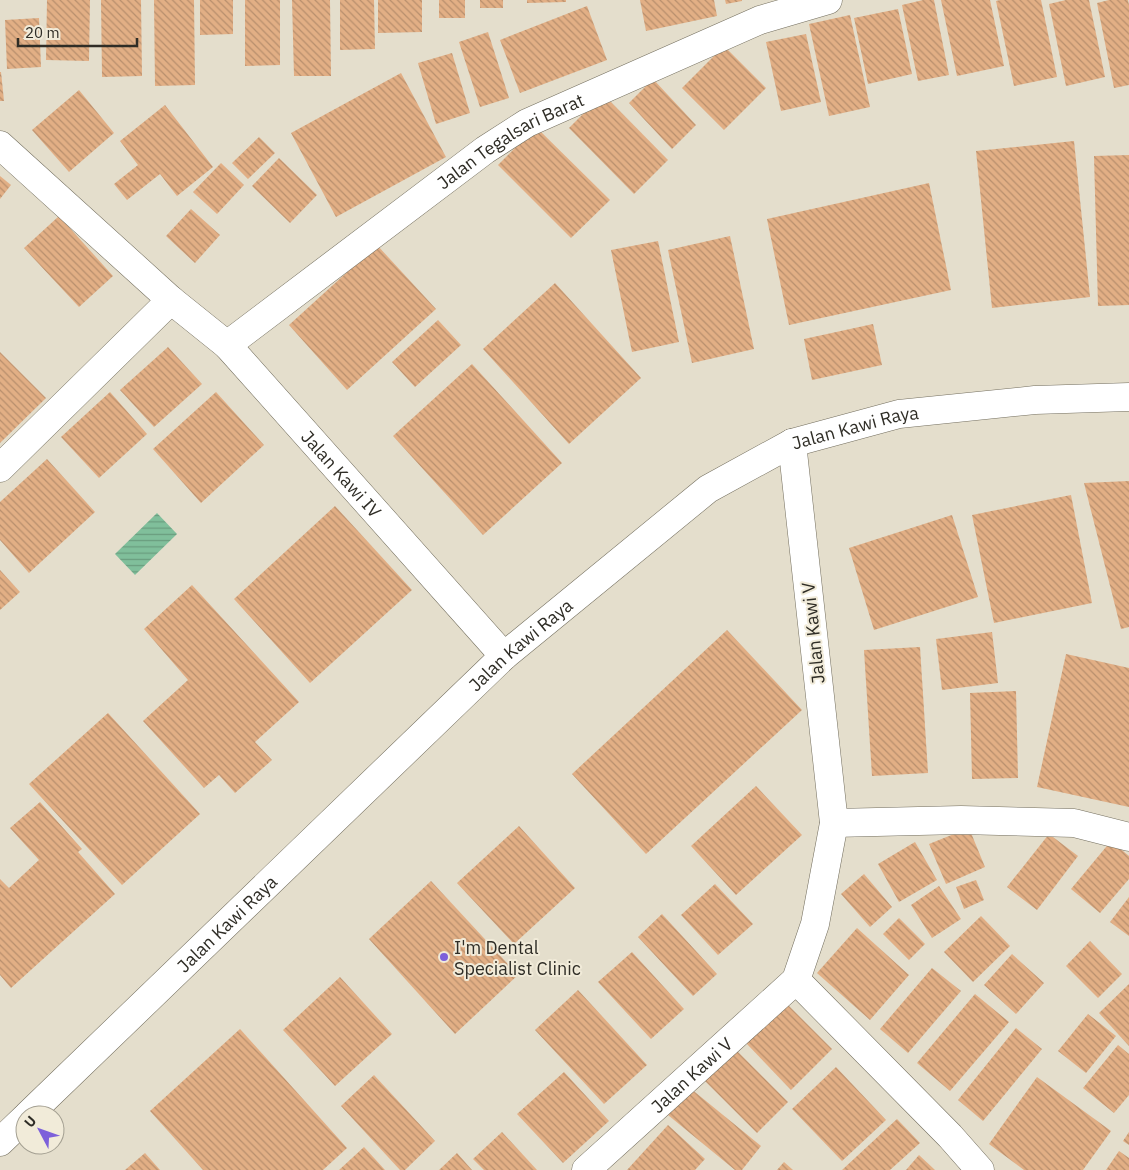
<svg xmlns="http://www.w3.org/2000/svg" width="1129" height="1170" viewBox="0 0 1129 1170" font-family="'IBM Plex Sans',sans-serif">
  <defs>
    <pattern id="water-rules" width="6" height="5" patternUnits="userSpaceOnUse" patternTransform="scale(1.25)"><rect width="6" height="5" fill="#80bf9b"/><path d="M0 2.5h6" fill="none" stroke="#699c7e"/></pattern>
    <pattern id="building-back-hatch" width="6" height="6" patternUnits="userSpaceOnUse" patternTransform="scale(1.25)"><rect width="6" height="6" fill="#e2af85"/><path d="M-1 5l2 2M0 0l6 6M5-1l2 2" fill="none" stroke="#b88f6d"/></pattern>
  </defs>
  <rect width="100%" height="100%" fill="#e4decc"/>
  <polygon fill="url(#water-rules)" points="157,513 177,534 135,575 115,554"/>
  <g fill="url(#building-back-hatch)">
    <polygon points="47,0 90,0 89,61 46,60"/>
    <polygon points="101,0 141,0 142,76 102,77"/>
    <polygon points="154,0 194,0 195,85 155,86"/>
    <polygon points="200,0 233,0 233,34 200,35"/>
    <polygon points="245,0 280,0 280,65 245,66"/>
    <polygon points="292,0 330,0 331,76 294,76"/>
    <polygon points="340,0 374,0 375,49 340,50"/>
    <polygon points="378,0 422,0 422,32 378,33"/>
    <rect x="439" y="0" width="26" height="18"/>
    <rect x="480" y="0" width="23" height="8"/>
    <polygon points="527,0 566,0 566,2 527,3"/>
    <polygon points="640,0 714,0 717,16 646,31"/>
    <polygon points="725,0 742,0 742,1 726,4"/>
    <polygon points="923,0 934,0 949,75 918,81 902,5"/>
    <polygon points="941,0 990,0 1004,66 957,76"/>
    <polygon points="1000,0 1041,0 1057,77 1014,86 996,1"/>
    <polygon points="1066,0 1089,0 1105,77 1066,86 1049,4"/>
    <polygon points="1109,0 1128,0 1129,5 1129,85 1114,88 1097,3"/>
    <polygon points="587,6 607,60 520,93 500,40"/>
    <polygon points="898,9 912,74 868,84 854,18"/>
    <polygon points="850,15 870,107 829,116 809,24"/>
    <polygon points="39,18 41,67 7,69 5,20"/>
    <polygon points="488,32 509,98 480,107 459,42"/>
    <polygon points="806,34 821,102 781,111 766,42"/>
    <polygon points="724,46 766,88 724,130 682,88"/>
    <polygon points="452,53 470,113 436,124 418,63"/>
    <polygon points="0,72 1,72 4,101 0,101"/>
    <polygon points="401,73 446,157 336,217 291,133"/>
    <polygon points="653,79 696,125 672,149 629,103"/>
    <polygon points="79,90 114,133 69,172 32,130"/>
    <polygon points="603,94 668,160 634,194 569,128"/>
    <polygon points="165,105 213,167 177,196 160,174 127,200 114,184 138,165 120,141"/>
    <polygon points="536,127 610,200 571,238 498,165"/>
    <polygon points="259,137 275,153 248,179 232,163"/>
    <polygon points="1074,141 1090,297 992,308 976,151"/>
    <polygon points="1129,155 1129,305 1098,306 1094,156"/>
    <polygon points="279,158 317,195 290,223 252,186"/>
    <polygon points="221,163 244,185 217,214 193,192"/>
    <polygon points="0,176 11,185 0,199"/>
    <polygon points="929,183 951,290 789,325 767,219"/>
    <polygon points="191,209 220,235 195,263 166,236"/>
    <polygon points="59,216 113,276 79,307 24,248"/>
    <polygon points="730,236 754,349 692,363 668,250"/>
    <polygon points="658,241 679,342 632,352 611,250"/>
    <polygon points="377,245 436,309 347,390 289,325"/>
    <polygon points="555,283 641,378 569,444 483,349"/>
    <polygon points="438,320 461,345 415,387 392,362"/>
    <polygon points="873,324 882,365 812,380 804,339"/>
    <polygon points="168,347 202,384 154,427 120,390"/>
    <polygon points="0,352 46,398 0,443"/>
    <polygon points="472,364 562,463 483,535 393,436"/>
    <polygon points="110,392 147,434 99,478 61,437"/>
    <polygon points="216,392 264,445 201,503 153,449"/>
    <polygon points="47,459 95,512 29,573 0,540 0,502"/>
    <polygon points="1129,481 1129,627 1121,629 1084,483"/>
    <polygon points="1071,495 1092,603 994,623 972,515"/>
    <polygon points="335,506 412,590 310,683 234,599"/>
    <polygon points="952,515 978,597 874,630 849,548"/>
    <polygon points="0,570 20,592 0,610"/>
    <polygon points="192,585 299,702 255,742 272,760 235,793 219,775 204,788 143,721 188,680 144,629"/>
    <polygon points="727,630 802,710 646,854 572,774"/>
    <polygon points="992,632 998,683 942,690 936,639"/>
    <polygon points="920,647 928,773 872,776 864,650"/>
    <polygon points="1066,654 1129,668 1129,807 1037,787"/>
    <polygon points="1016,691 1018,778 972,779 970,693"/>
    <polygon points="108,713 200,814 122,885 29,784"/>
    <polygon points="756,786 802,835 736,895 691,846"/>
    <polygon points="40,802 82,849 78,852 115,894 11,988 0,975 0,879 9,888 39,860 10,828"/>
    <polygon points="519,826 575,888 514,944 457,883"/>
    <polygon points="969,828 985,867 946,884 929,844"/>
    <polygon points="1049,834 1078,856 1037,910 1007,887"/>
    <polygon points="1111,841 1129,856 1129,879 1100,913 1071,889"/>
    <polygon points="915,842 937,880 899,902 878,864"/>
    <polygon points="864,874 892,907 870,927 841,894"/>
    <polygon points="976,880 984,900 964,909 956,887"/>
    <polygon points="431,881 518,975 455,1034 369,939"/>
    <polygon points="715,884 753,924 718,955 681,915"/>
    <polygon points="939,886 961,919 932,938 911,905"/>
    <polygon points="1129,897 1129,936 1110,922"/>
    <polygon points="662,914 717,974 693,996 638,937"/>
    <polygon points="981,916 1010,946 973,982 944,952"/>
    <polygon points="899,918 925,944 909,960 883,934"/>
    <polygon points="857,928 909,975 870,1020 817,973"/>
    <polygon points="1090,941 1122,974 1098,998 1066,966"/>
    <polygon points="632,952 684,1009 651,1039 598,982"/>
    <polygon points="1012,954 1044,983 1016,1014 984,985"/>
    <polygon points="932,968 961,991 908,1053 880,1029"/>
    <polygon points="340,977 392,1034 335,1086 283,1030"/>
    <polygon points="1129,984 1129,1046 1099,1013"/>
    <polygon points="578,990 647,1065 604,1104 535,1030"/>
    <polygon points="975,994 1009,1022 950,1091 917,1063"/>
    <polygon points="786,1003 832,1049 791,1090 746,1043"/>
    <polygon points="1088,1014 1116,1036 1086,1073 1058,1051"/>
    <polygon points="1016,1028 1042,1049 983,1121 958,1100"/>
    <polygon points="240,1029 347,1148 323,1170 203,1170 150,1111"/>
    <polygon points="1118,1045 1129,1054 1129,1095 1114,1113 1083,1088"/>
    <polygon points="736,1050 788,1102 757,1133 705,1081"/>
    <polygon points="836,1067 886,1120 842,1161 792,1109"/>
    <polygon points="564,1072 609,1121 563,1163 517,1114"/>
    <polygon points="374,1075 435,1141 405,1170 400,1170 341,1106"/>
    <polygon points="1037,1077 1111,1131 1083,1170 1024,1170 989,1144"/>
    <polygon points="690,1088 761,1146 742,1170 735,1170 668,1115"/>
    <polygon points="897,1119 920,1143 890,1170 842,1170"/>
    <polygon points="668,1125 705,1159 695,1170 627,1170"/>
    <polygon points="502,1132 537,1170 484,1170 473,1159"/>
    <polygon points="1129,1132 1129,1145 1123,1141"/>
    <polygon points="364,1147 385,1170 339,1170"/>
    <polygon points="1119,1151 1129,1158 1129,1170 1106,1170"/>
    <polygon points="145,1153 160,1170 125,1170"/>
    <polygon points="457,1153 472,1170 439,1170"/>
    <polygon points="919,1155 935,1170 906,1170"/>
    <polygon points="784,1162 793,1170 777,1170"/>
  </g>
  <g fill="none" stroke-linecap="round" stroke-linejoin="round">
    <g stroke="#736e5e" stroke-width="29">
      <g id="minor">
        <path id="s1" d="M 0,145 L 171,300 L 227,345 L 504,656"/>
        <path id="s2" d="M 227,345 L 485,150 L 527,123 L 760,20 L 828,0"/>
        <polyline points="0,468 171,300"/>
        <polyline points="834,823 961,820 1074,823 1129,837"/>
        <polyline points="796,980 950,1136 980,1170"/>
        <path id="s3" d="M 586,1170 L 796,980 L 815,924 L 834,823 L 792,443"/>
      </g>
    </g>
    <g stroke="#736e5e" stroke-width="29">
      <g id="major">
        <path id="s4" d="M 28,1115 L 504,656 L 708,489 L 792,443 L 899,414 L 1035,400 L 1129,397"/>
        <polyline points="0,1142 25,1118"/>
      </g>
    </g>
    <use href="#minor" stroke="#fff" stroke-width="28"/>
    <use href="#major" stroke="#fff" stroke-width="28"/>
  </g>
  <circle fill="#7d60da" stroke="#f1ebd9" stroke-width="2" cx="444" cy="957" r="5"/>
  <g text-anchor="middle" dominant-baseline="central" stroke-width="4" stroke-linejoin="round" paint-order="stroke">
    <g font-size="18" fill="#2f2d26" stroke="#f1ebd9">
      <text stroke="none"><textPath href="#s2" startOffset="350">Jalan Tegalsari Barat</textPath></text>
      <text stroke="none"><textPath href="#s4" startOffset="1086">Jalan Kawi Raya</textPath></text>
      <text stroke="none"><textPath href="#s1" startOffset="475">Jalan Kawi IV</textPath></text>
      <text transform="translate(813 633) rotate(-96)">Jalan Kawi V</text>
      <text stroke="none"><textPath href="#s4" startOffset="681">Jalan Kawi Raya</textPath></text>
      <text stroke="none"><textPath href="#s4" startOffset="276">Jalan Kawi Raya</textPath></text>
      <text stroke="none"><textPath href="#s3" startOffset="142">Jalan Kawi V</textPath></text>
    </g>
    <g font-size="18" fill="#2f2d26" stroke="#f1ebd9" text-anchor="start">
      <text x="454" y="947">I'm Dental<tspan x="454" dy="21">Specialist Clinic</tspan></text>
    </g>
  </g>
  <g transform="translate(40 1130) rotate(311)"><circle r="24" fill="#f1ebd9" stroke="#a39f91"/>
  <path d="M0-4L9 19L0 12L-9 19Z" fill="#7d60da"/>
  <text y="-8" font-size="14" font-weight="bold" text-anchor="middle" fill="#2f2d26">U</text>
  </g>
  <path d="M18 38v8h119v-8" fill="none" stroke="#2f2d26" stroke-width="2.5"/>
  <text x="25" y="38" font-size="15" fill="#2f2d26" stroke="#f1ebd9" stroke-width="4" paint-order="stroke">20 m</text>
</svg>
